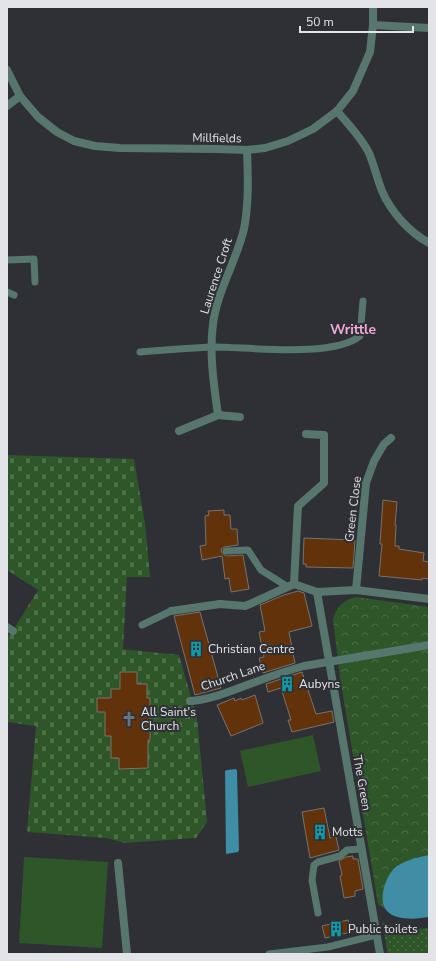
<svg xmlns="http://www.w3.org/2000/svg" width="436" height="961" viewBox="0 0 436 961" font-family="'Nunito Sans',sans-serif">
  <defs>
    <pattern id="grass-dots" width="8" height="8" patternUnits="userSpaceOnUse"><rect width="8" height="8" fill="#2e5629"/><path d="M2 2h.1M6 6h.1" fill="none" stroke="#4c6e48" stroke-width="1.8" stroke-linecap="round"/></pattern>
    <pattern id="cemetery-stones" width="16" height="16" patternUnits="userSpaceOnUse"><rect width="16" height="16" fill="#2e5629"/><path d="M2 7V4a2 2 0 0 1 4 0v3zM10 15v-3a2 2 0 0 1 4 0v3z" fill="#4c6e48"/></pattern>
    <pattern id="park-crowns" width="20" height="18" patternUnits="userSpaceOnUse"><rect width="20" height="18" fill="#2e5629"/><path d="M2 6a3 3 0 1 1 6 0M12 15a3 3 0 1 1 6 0" fill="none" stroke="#4c6e48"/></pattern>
  </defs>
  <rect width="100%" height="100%" fill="#2e3036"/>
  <path fill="url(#grass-dots)" d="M 382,922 C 397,928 412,930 429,928 L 429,954 L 388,954 Z"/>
  <polygon fill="url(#cemetery-stones)" points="7,455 134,459 145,523 150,577 127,577 123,649 179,655 197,718 207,822 196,838 125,843 106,838 27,832 36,726 7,722 7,634 10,635 38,590 7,570"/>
  <path fill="url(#park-crowns)" d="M 356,597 L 429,607 L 429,855 L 408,861 L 398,865 L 384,905 L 386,910 L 378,904 L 340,678 L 333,620 C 336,607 343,600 356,597 Z"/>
  <g fill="#2e5629">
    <polygon points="313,735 321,771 248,787 240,751"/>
    <polygon points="24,857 108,862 102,948 19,943"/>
  </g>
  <g fill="#3f8ea6">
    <polygon points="236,769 237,771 239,850 238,852 226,854 225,771 227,770"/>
    <path d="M 429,855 L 429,917 C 417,919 396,921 387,911 C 377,900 386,874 397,866 C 406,860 419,857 429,855 Z"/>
  </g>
  <g fill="#62330a" stroke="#78726e">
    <polygon points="383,500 397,502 395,525 396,525 395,546 399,546 399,549 424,553 423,561 429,562 429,579 422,578 422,580 379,576 382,544 380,544"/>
    <polygon points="224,510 224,515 230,515 231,529 237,529 238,545 224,547 221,549 222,553 226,556 243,555 249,589 231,592 229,578 225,579 222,556 202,560 200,546 206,545 205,516 209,515 208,511"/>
    <polygon points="304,538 355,540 353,568 306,567 306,564 303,564"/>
    <polygon points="298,591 304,593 312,626 289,632 295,663 263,673 259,658 264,657 259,632 265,631 260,605 284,595"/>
    <polygon points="200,612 221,688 195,695 174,616"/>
    <polygon points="120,672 137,672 137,684 147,684 147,698 150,698 150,740 148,740 148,768 119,769 119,758 111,758 111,736 105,736 105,712 97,712 97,698 111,698 111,689 120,689"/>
    <polygon points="302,672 316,714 332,711 334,722 292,732 288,720 291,720 281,688 268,692 266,684"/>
    <polygon points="255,695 263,723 231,736 217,705 234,698 235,701 241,698 242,700"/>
    <polygon points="324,808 330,838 336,837 339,850 310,858 302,812"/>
    <polygon points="353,856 353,859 358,859 363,889 355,891 355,896 344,898 340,876 342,875 339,861 346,857"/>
    <polygon points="348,920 351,932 325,938 322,926"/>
  </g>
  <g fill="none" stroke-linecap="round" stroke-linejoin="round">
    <g stroke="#56766e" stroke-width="7">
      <polyline points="7,260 34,259 35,282"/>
      <polyline points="7,292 14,295"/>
      <path d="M 140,352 C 164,350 189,348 213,347 C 248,347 333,358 360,336 L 363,301"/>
      <polyline points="226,551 248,550 261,570 288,587"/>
      <polyline points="142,625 171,611"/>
      <polyline points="318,913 312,880 314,865 318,862 340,856 347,850 361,849"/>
      <polyline points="269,954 328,947 376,935"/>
    </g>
    <g stroke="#56766e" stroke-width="8">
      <polyline points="373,25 429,28"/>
      <polyline points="7,70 20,96 38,117 57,132 74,141 95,146 120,148 218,149 247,150 265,148 288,141 313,129 337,111 353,91 370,52 373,25 373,7"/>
      <polyline points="7,106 20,96"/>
      <path d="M 337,111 C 348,124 361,137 369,153 C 374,165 377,178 382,191 C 391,212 409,232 429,243"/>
      <polyline points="218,415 240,417"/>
      <path d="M 179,431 L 218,415 C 214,386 209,354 213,324 C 217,291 236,262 244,229 C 249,203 248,176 247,150"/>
      <polyline points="306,434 324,435 324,483 298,506 294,584 317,592 356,590 429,599"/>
      <polyline points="356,590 366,483 374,461 384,444 391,438"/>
      <polyline points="317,592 380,954"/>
      <polyline points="171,611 220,604 245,606 250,604 294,584"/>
      <polyline points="7,627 13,631"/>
      <path d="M 190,701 C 207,700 223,694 239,688 C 260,680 282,672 304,666 L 429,645"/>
      <polyline points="118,863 127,954"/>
    </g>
  </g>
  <defs>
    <g id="building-bare" transform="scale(1.2)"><path d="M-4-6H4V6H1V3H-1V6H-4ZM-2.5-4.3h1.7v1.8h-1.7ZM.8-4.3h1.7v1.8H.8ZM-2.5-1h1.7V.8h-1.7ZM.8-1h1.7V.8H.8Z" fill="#0f9aa8" stroke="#2e3036" stroke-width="2.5" paint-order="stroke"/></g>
    <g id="church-bare" transform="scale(1.2)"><path d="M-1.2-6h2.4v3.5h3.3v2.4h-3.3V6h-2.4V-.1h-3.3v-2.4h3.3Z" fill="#6b7280" stroke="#2e3036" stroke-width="2.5" paint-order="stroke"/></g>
  </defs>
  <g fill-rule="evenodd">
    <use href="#building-bare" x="196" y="649"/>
    <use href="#building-bare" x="287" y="684"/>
    <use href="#church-bare" x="129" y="719"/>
    <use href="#building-bare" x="320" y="832"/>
    <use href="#building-bare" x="336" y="929"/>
  </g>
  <g text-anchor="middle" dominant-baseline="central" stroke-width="4" stroke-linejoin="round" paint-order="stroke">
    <g font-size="12" fill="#e3e4e8" stroke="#2e3036">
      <text transform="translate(217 138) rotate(1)">Millfields</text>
      <text transform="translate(216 276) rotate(-72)">Laurence Croft</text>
      <text transform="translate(353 509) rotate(-83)">Green Close</text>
      <text transform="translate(233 676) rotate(-19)">Church Lane</text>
      <text transform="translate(362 783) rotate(80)">The Green</text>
    </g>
    <g font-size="12" fill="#e3e4e8" stroke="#2e3036" text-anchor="start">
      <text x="208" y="649">Christian Centre</text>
      <text x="299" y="684">Aubyns</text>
      <text x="141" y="712">All Saint's<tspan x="141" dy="14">Church</tspan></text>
      <text x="332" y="832">Motts</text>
      <text x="348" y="929">Public toilets</text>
    </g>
    <g font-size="14" font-weight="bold" fill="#f2acd9" stroke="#2e3036">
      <text x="353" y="329">Writtle</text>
    </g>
  </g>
  <rect width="436" height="961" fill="none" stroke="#e3e4e8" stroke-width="16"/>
  <path d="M300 26v6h113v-6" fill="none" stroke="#e3e4e8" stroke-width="2"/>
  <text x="306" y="26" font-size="12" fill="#e3e4e8" stroke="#2e3036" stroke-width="3" paint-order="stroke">50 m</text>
</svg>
